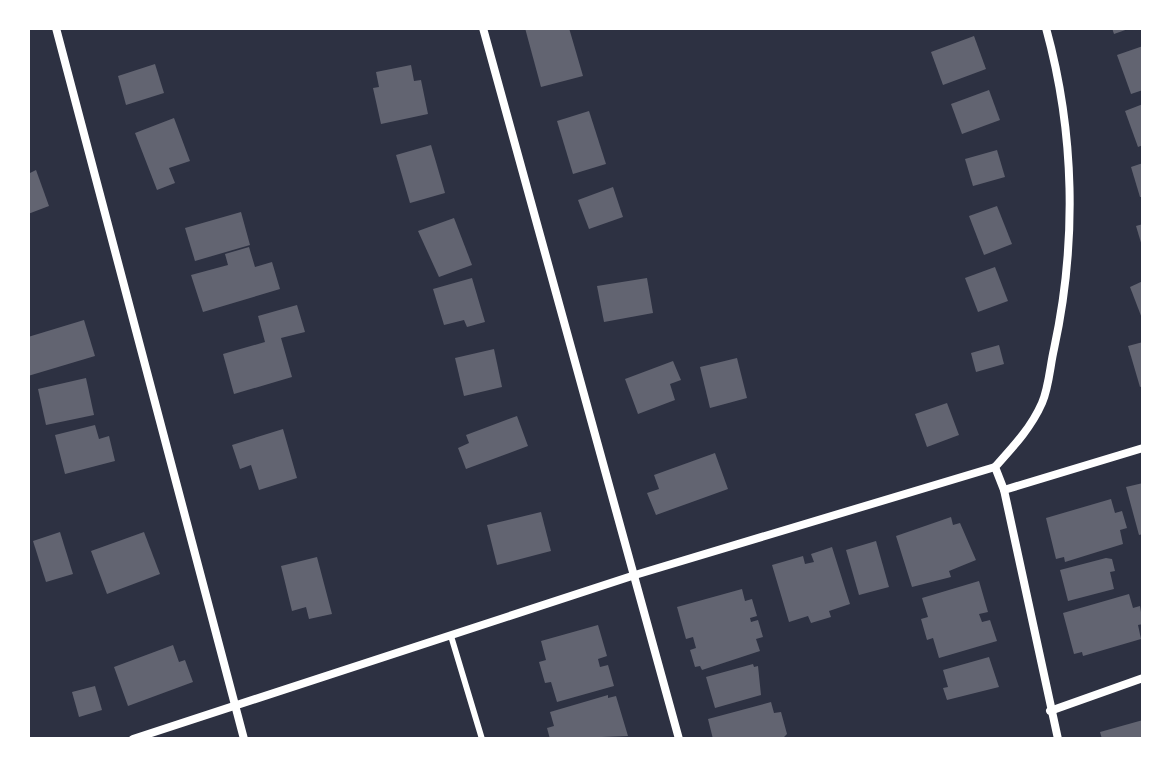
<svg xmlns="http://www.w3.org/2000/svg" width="1171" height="767" viewBox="0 0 1171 767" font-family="'Golos Text',sans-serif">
  <rect width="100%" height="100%" fill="#2d3142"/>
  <g fill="#626471">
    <polygon points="525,28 569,28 583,76 541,87"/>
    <polygon points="1112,28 1131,28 1114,34"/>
    <polygon points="974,36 986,69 943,85 931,52"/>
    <polygon points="1143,46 1143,90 1131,94 1117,55"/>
    <polygon points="155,64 164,93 126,105 118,76"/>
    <polygon points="411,65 414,81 421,80 428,114 381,124 373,88 379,87 376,72"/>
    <polygon points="989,90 1000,120 962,134 951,104"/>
    <polygon points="1143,104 1143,145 1138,147 1125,111"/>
    <polygon points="589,111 606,164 573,174 557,121"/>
    <polygon points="174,118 190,161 169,168 175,183 157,190 135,133"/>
    <polygon points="431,145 445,193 410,203 396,155"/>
    <polygon points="997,150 1005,177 973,186 965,159"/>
    <polygon points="1143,163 1143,197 1140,197 1131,167"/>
    <polygon points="36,170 49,206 28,214 28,174"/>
    <polygon points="613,187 623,217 589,229 578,200"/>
    <polygon points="997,206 1012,244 984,255 969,216"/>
    <polygon points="241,212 250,245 195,261 185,228"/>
    <polygon points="454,218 472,265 439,277 418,231"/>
    <polygon points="1143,224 1143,246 1142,246 1136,226"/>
    <polygon points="249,247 255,267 272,262 280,289 203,312 191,275 228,265 225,254"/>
    <polygon points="995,267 1008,301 978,312 965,278"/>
    <polygon points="472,278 485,322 467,327 464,320 444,325 433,289"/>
    <polygon points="647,278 653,313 604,322 597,286"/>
    <polygon points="1143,281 1143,321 1130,287"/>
    <polygon points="297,305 305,332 281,338 292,377 234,394 223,354 265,342 258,316"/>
    <polygon points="84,320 95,356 28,376 28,337"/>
    <polygon points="1143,342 1143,386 1140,387 1128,346"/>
    <polygon points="999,345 1004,364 976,372 971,353"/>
    <polygon points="494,349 502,387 464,396 455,358"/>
    <polygon points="737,358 747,398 710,408 700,367"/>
    <polygon points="673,361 681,380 670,384 675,400 638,414 625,379"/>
    <polygon points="86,378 94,415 46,425 38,389"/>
    <polygon points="947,403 959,435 927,447 915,414"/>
    <polygon points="517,416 528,446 466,469 458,448 469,443 466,435"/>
    <polygon points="95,425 99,439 109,436 115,461 65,474 55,435"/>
    <polygon points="283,429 297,478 259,490 251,465 240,469 232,445"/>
    <polygon points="715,453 728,489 656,515 647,493 659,489 654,475"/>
    <polygon points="1143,483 1143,534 1139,535 1126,487"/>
    <polygon points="1111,499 1115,513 1122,511 1127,528 1120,530 1123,544 1065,562 1064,557 1056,559 1046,518"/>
    <polygon points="541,512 551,551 497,565 487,525"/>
    <polygon points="951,517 953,525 960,523 976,560 949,571 951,577 912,587 896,536"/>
    <polygon points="60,532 73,574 46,582 33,541"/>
    <polygon points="144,532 160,574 107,594 91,551"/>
    <polygon points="876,541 889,587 859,595 846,550"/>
    <polygon points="832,547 850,604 829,611 831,617 811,623 808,616 789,622 772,565 803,556 805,564 814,562 811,554"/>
    <polygon points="317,557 332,614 309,619 306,607 292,611 281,566"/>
    <polygon points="1106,558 1112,559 1115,571 1110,572 1114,589 1068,601 1060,570"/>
    <polygon points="979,581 988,612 979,614 982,622 990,620 997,641 939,658 933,638 927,640 921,619 928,617 922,598"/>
    <polygon points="742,589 745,601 752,599 757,616 750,618 751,622 758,620 763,637 756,639 760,651 702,670 700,666 695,667 690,650 696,648 693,637 686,639 677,607"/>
    <polygon points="1129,594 1133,608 1140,606 1143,624 1138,625 1141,639 1083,656 1082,652 1074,654 1063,613"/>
    <polygon points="598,625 607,656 598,659 600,667 608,665 614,686 557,702 551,682 545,683 539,662 546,660 541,641"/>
    <polygon points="173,645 179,662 185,660 193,682 128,706 114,667"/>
    <polygon points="989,657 999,687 947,700 943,688 948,687 943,670"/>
    <polygon points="753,664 754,667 758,666 761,695 715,708 706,677"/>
    <polygon points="95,686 102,710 79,717 72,692"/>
    <polygon points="608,695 608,698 616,696 628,736 550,739 547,728 554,726 550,712"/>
    <polygon points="771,702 774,713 781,712 787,734 782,739 713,739 708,719"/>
    <polygon points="1143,720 1143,739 1102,739 1100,732"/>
  </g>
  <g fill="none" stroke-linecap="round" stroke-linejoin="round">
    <polyline stroke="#fff" stroke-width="6" points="451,636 482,739"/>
    <g stroke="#fff" stroke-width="8">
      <polyline points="56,28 244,739"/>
      <polyline points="483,28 679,739"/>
      <path d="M 1046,28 C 1075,133 1077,243 1054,349 C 1050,366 1049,387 1042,403 C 1031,428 1013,447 995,467 L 1004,490 L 1058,739"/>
      <polyline points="1004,490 1143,448"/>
      <polyline points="1050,711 1143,678"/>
      <polyline points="133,739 635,575 995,467"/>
    </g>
  </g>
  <rect width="1171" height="767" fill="none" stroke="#ffffff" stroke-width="60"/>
</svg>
